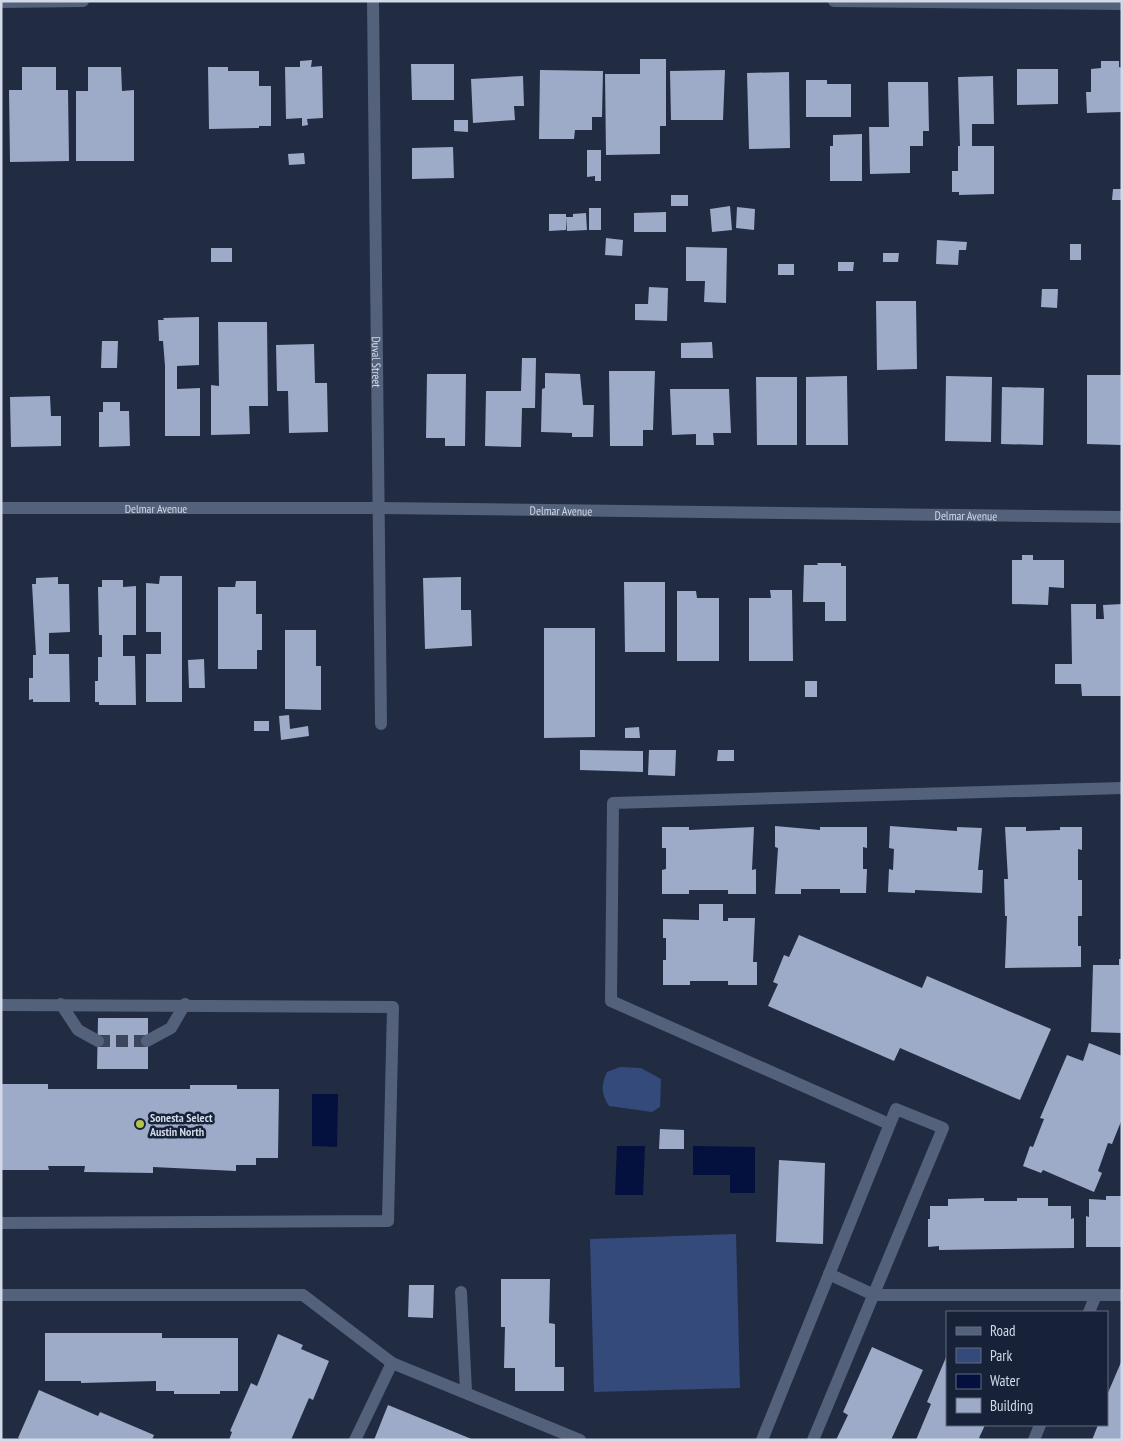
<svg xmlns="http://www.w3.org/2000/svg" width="1123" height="1441" viewBox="0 0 1123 1441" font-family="'PT Sans Narrow',sans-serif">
  <rect width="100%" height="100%" fill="#212b42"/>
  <g fill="#344a7a">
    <path d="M 620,1067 L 641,1068 L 661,1079 L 660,1107 L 652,1112 L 609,1106 C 601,1094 601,1085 607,1072 Z"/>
    <polygon points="736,1234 740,1388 594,1392 590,1239"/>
  </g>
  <g fill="#04103d">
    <polygon points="312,1094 338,1094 337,1147 312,1146"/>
    <polygon points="617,1146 645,1146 643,1195 615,1195"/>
    <polygon points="693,1146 755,1147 755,1193 730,1193 730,1175 693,1175"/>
  </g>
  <g fill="#9dabc8">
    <polygon points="640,59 666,59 666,126 660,126 660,154 606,155 605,74 640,74"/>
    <polygon points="312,60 311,67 322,66 323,118 307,119 308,125 302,126 302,118 286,119 285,67 300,67 300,61"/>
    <polygon points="1101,61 1119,61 1119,67 1122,68 1122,112 1087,113 1086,92 1091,92 1091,69 1101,68"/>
    <polygon points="411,64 454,64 454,100 412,100"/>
    <polygon points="22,67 56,67 56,90 68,90 69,161 10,162 9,90 22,90"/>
    <polygon points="88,67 121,67 122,91 134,90 134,161 76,161 76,91 88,91"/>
    <polygon points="208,67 228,67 228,71 259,71 259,86 271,86 271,126 259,126 259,128 209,129"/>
    <polygon points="1017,69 1058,69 1058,104 1017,105"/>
    <polygon points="540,70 603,71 602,117 592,117 592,130 575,130 574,139 539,139"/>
    <polygon points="725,70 723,120 671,120 670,71"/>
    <polygon points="789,72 790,148 749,149 747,73"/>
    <polygon points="523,76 524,106 514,106 515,120 473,123 471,79"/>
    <polygon points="993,76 994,124 972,124 972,146 994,146 994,194 959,195 959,192 952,192 952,171 958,171 958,146 960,146 958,77"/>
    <polygon points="806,80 827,80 827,84 851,84 851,117 806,117"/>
    <polygon points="888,82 928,82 929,131 923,131 923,146 910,146 910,173 870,174 869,127 889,127"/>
    <polygon points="454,120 468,120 468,132 454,131"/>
    <polygon points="862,134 862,181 830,181 830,146 833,146 833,135"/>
    <polygon points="453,147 454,178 412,179 412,148"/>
    <polygon points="587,150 601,150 601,181 595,181 595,176 587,177"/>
    <polygon points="304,153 305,164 289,165 288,154"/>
    <polygon points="1113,189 1122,189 1122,200 1112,200"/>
    <rect x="671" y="195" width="17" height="11"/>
    <polygon points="730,206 732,230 712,232 710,209"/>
    <polygon points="737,207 755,209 754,230 736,228"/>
    <rect x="589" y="208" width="12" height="22"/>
    <polygon points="666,212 666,232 634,232 634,213"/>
    <polygon points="586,213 587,230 567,231 566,217 573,217 573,214"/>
    <polygon points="549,214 566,214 566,230 549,231"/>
    <polygon points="606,238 623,240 622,256 605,255"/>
    <polygon points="937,240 967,242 966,250 959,250 958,265 936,264"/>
    <rect x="1070" y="244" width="11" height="16"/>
    <polygon points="686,247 727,248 726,303 704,302 705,281 686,281"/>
    <rect x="211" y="248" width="21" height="14"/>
    <polygon points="883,253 899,253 898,262 883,262"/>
    <polygon points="838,262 854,262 853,271 838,271"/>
    <rect x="778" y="264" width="16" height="11"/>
    <polygon points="649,287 668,288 667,321 635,320 635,304 648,304"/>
    <polygon points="1042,289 1058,289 1057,308 1041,307"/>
    <polygon points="876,301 916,301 917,369 877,370"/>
    <polygon points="199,317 199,365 177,366 177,389 200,388 200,436 165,436 165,366 163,341 159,341 158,320 164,320 163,318"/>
    <polygon points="218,322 267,322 268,406 249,406 250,434 211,435 211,385 219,386"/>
    <polygon points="102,341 118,341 117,368 101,368"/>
    <polygon points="712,342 713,358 681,358 681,343"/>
    <polygon points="314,344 315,383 327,383 328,432 289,433 288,391 277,391 276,345"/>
    <polygon points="522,358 536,358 535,408 522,408 521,447 485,446 486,391 521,391"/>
    <polygon points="609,371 655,371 653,430 643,430 643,446 610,446"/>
    <polygon points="545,373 580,374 583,405 594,405 593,437 572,437 572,433 541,432 542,389 545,388"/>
    <polygon points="427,374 466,374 465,446 445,446 445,438 426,438"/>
    <polygon points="1087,375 1122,375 1122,445 1087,444"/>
    <polygon points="847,376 848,445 806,445 806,377"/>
    <polygon points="946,376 992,377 991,442 945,441"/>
    <polygon points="756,377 797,377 797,445 757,445"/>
    <polygon points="1002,387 1044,388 1043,445 1001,444"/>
    <polygon points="670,389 729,389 731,433 713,433 714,445 696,445 696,434 672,435"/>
    <polygon points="50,396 51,416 61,416 61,446 11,447 10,397"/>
    <polygon points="103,402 120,402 120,411 129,411 130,446 99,447 99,412 103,412"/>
    <polygon points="1022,555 1033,555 1033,560 1064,560 1064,588 1049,587 1048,605 1012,604 1012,560 1022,560"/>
    <polygon points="817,563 841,563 841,566 846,566 846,621 825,621 825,602 803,602 804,565 818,565"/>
    <polygon points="160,576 182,576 182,702 146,702 146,654 161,654 161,632 146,632 146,583 159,584"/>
    <polygon points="58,577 58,584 69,584 70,632 49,633 49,654 69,654 70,702 33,702 33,699 29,700 29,678 33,678 33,655 36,655 32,584 36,584 36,578"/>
    <polygon points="461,577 461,610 471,610 472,646 425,649 423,578"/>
    <polygon points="102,580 123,580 123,587 136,586 136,635 123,635 123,656 135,656 136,705 99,705 99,702 95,702 95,681 98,681 98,657 102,657 102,635 99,635 98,587 102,587"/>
    <polygon points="236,581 256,581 256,614 262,614 262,650 257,650 257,669 218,669 218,587 235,587"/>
    <polygon points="624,582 665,582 665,652 625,652"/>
    <polygon points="770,590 792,590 793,661 749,661 749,598 771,598"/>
    <polygon points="677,591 696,591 697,598 719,598 719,661 677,661"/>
    <polygon points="1071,604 1096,604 1096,619 1104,619 1103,605 1122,604 1121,696 1082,696 1081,684 1055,684 1055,664 1072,664"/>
    <polygon points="544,628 595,628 595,737 544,738"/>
    <polygon points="285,630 316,630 316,666 321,666 321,710 285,709"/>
    <polygon points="204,659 205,688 189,688 188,660"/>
    <rect x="805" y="681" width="12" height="16"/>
    <polygon points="289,715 290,729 308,726 309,736 281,740 279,716"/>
    <rect x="254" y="721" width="15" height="10"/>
    <polygon points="639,727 640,738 625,738 625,728"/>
    <polygon points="580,750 643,751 643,772 580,770"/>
    <polygon points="649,750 676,750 675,776 648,775"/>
    <polygon points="718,750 734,750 734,761 717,761"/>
    <polygon points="775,826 820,830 820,827 867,827 867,848 863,847 863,869 867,869 866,893 840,893 840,889 801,889 801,894 775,894 778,848 775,847"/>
    <polygon points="890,826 957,831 957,827 982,828 978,870 983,870 982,893 915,890 915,893 888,892 889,869 893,870 894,849 889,848"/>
    <polygon points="662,827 689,827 689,830 754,827 752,870 756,869 756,894 728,894 728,890 689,890 689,894 662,894 662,870 666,869 666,848 662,848"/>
    <polygon points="1005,827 1026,827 1026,831 1060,830 1060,827 1082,827 1082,850 1078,849 1078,880 1082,880 1082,916 1078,916 1078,946 1081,946 1081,967 1005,968 1007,916 1005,916 1004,879 1008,879"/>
    <polygon points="699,904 723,904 723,921 728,921 728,918 755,918 753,962 757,962 757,985 728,985 728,981 690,981 690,985 663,985 663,960 666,960 666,938 663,938 663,919 699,920"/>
    <polygon points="799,935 922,988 927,976 1051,1029 1020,1100 900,1048 894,1061 768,1006 778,984 773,982 784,955 789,957"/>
    <polygon points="1119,959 1122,959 1122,1033 1091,1032 1093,965 1119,965"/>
    <polygon points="98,1018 148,1018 148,1069 97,1069"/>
    <polygon points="1089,1043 1122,1056 1122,1119 1112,1144 1108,1143 1098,1171 1102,1173 1094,1192 1043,1170 1041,1173 1023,1166 1030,1146 1033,1147 1044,1119 1040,1118 1067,1055 1083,1061"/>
    <polygon points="1,1084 48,1084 48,1089 190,1089 190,1085 237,1085 237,1089 279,1089 278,1158 256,1158 256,1165 236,1165 236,1171 153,1167 153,1173 84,1172 85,1166 48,1166 49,1170 1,1170"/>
    <polygon points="660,1129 684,1130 684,1149 659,1149"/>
    <polygon points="779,1160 825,1163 823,1244 776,1242"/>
    <polygon points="1106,1196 1122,1196 1122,1247 1086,1247 1086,1216 1089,1217 1089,1199 1106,1200"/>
    <polygon points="984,1198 984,1201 1017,1201 1017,1198 1048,1198 1048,1206 1071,1206 1071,1219 1074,1218 1074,1248 939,1250 939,1246 928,1247 928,1219 930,1219 930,1206 948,1206 948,1199"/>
    <polygon points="501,1279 550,1279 549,1323 555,1324 555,1367 564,1367 564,1391 515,1391 515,1368 504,1368 505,1327 501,1327"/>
    <polygon points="409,1285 434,1285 433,1318 408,1317"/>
    <polygon points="45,1333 162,1333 162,1338 238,1338 238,1391 220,1391 220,1394 174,1394 174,1391 156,1391 156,1381 81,1383 81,1381 45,1381"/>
    <polygon points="278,1334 303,1345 301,1349 329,1361 313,1400 309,1398 291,1440 229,1440 232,1432 230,1431 251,1383 257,1386"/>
    <polygon points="872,1347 923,1370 891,1440 836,1440 848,1415 843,1412"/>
    <polygon points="947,1355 947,1425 985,1425 979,1438 984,1440 916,1440 931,1404 927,1402"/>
    <polygon points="1122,1360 1122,1440 1092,1440 1098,1425 1107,1425 1107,1395"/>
    <polygon points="39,1390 98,1416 100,1412 154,1435 152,1440 23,1440 18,1438"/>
    <polygon points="388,1405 474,1440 374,1440"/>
  </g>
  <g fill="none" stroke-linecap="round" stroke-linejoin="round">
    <polyline stroke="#3c455b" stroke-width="12" stroke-dasharray="12 6" stroke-linecap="butt" points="98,1041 147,1041"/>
    <g stroke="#54617a" stroke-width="12">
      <path id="s1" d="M 373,1 L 381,724"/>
      <polyline points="834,1 1122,4"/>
      <polyline points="1,2 83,1"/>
      <path id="s2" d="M 1,508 L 379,508 L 1122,517"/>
      <polyline points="61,1004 78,1030 98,1041"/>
      <polyline points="1,1005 393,1007 388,1221 1,1223"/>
      <polyline points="147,1041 171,1028 185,1004"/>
      <polyline points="889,1124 611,1001 613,803 1122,788"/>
      <polyline points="829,1274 874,1295 1122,1295"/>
      <polyline points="461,1292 466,1391"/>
      <polyline points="1,1295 303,1295 392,1363 580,1440"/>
      <polyline points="1089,1312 1096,1295"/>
      <polyline points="355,1440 392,1363"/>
      <polyline points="762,1440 896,1109 943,1128 813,1440"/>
      <polyline points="1034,1440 1040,1425"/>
    </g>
  </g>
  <circle fill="#b5c24a" stroke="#172137" stroke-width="2" cx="140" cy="1124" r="5"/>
  <g text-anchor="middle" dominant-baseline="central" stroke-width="5" stroke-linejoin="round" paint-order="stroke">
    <g font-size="12" fill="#d2d9e8" stroke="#172137">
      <text stroke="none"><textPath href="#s1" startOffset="361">Duval Street</textPath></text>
      <text stroke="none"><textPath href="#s2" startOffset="155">Delmar Avenue</textPath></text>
      <text stroke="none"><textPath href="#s2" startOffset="560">Delmar Avenue</textPath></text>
      <text stroke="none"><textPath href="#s2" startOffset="965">Delmar Avenue</textPath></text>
    </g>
    <g font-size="12" font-weight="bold" fill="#d2d9e8" stroke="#172137" text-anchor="start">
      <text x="150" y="1117">Sonesta Select<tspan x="150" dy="14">Austin North</tspan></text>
    </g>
  </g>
  <rect width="1123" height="1441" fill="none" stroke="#d2d9e8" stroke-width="5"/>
  <rect x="946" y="1311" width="162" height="115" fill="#172137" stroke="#626b7e"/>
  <rect x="956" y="1327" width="25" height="8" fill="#54617a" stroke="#626b7e"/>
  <text x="990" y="1336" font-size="15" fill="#d2d9e8">Road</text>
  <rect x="956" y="1348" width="25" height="15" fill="#344a7a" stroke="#626b7e"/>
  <text x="990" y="1361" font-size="15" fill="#d2d9e8">Park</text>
  <rect x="956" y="1374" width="25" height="15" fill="#04103d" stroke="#626b7e"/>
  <text x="990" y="1386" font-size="15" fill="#d2d9e8">Water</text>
  <rect x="956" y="1398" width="25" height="15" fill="#9dabc8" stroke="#626b7e"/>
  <text x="990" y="1411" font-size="15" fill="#d2d9e8">Building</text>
</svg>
